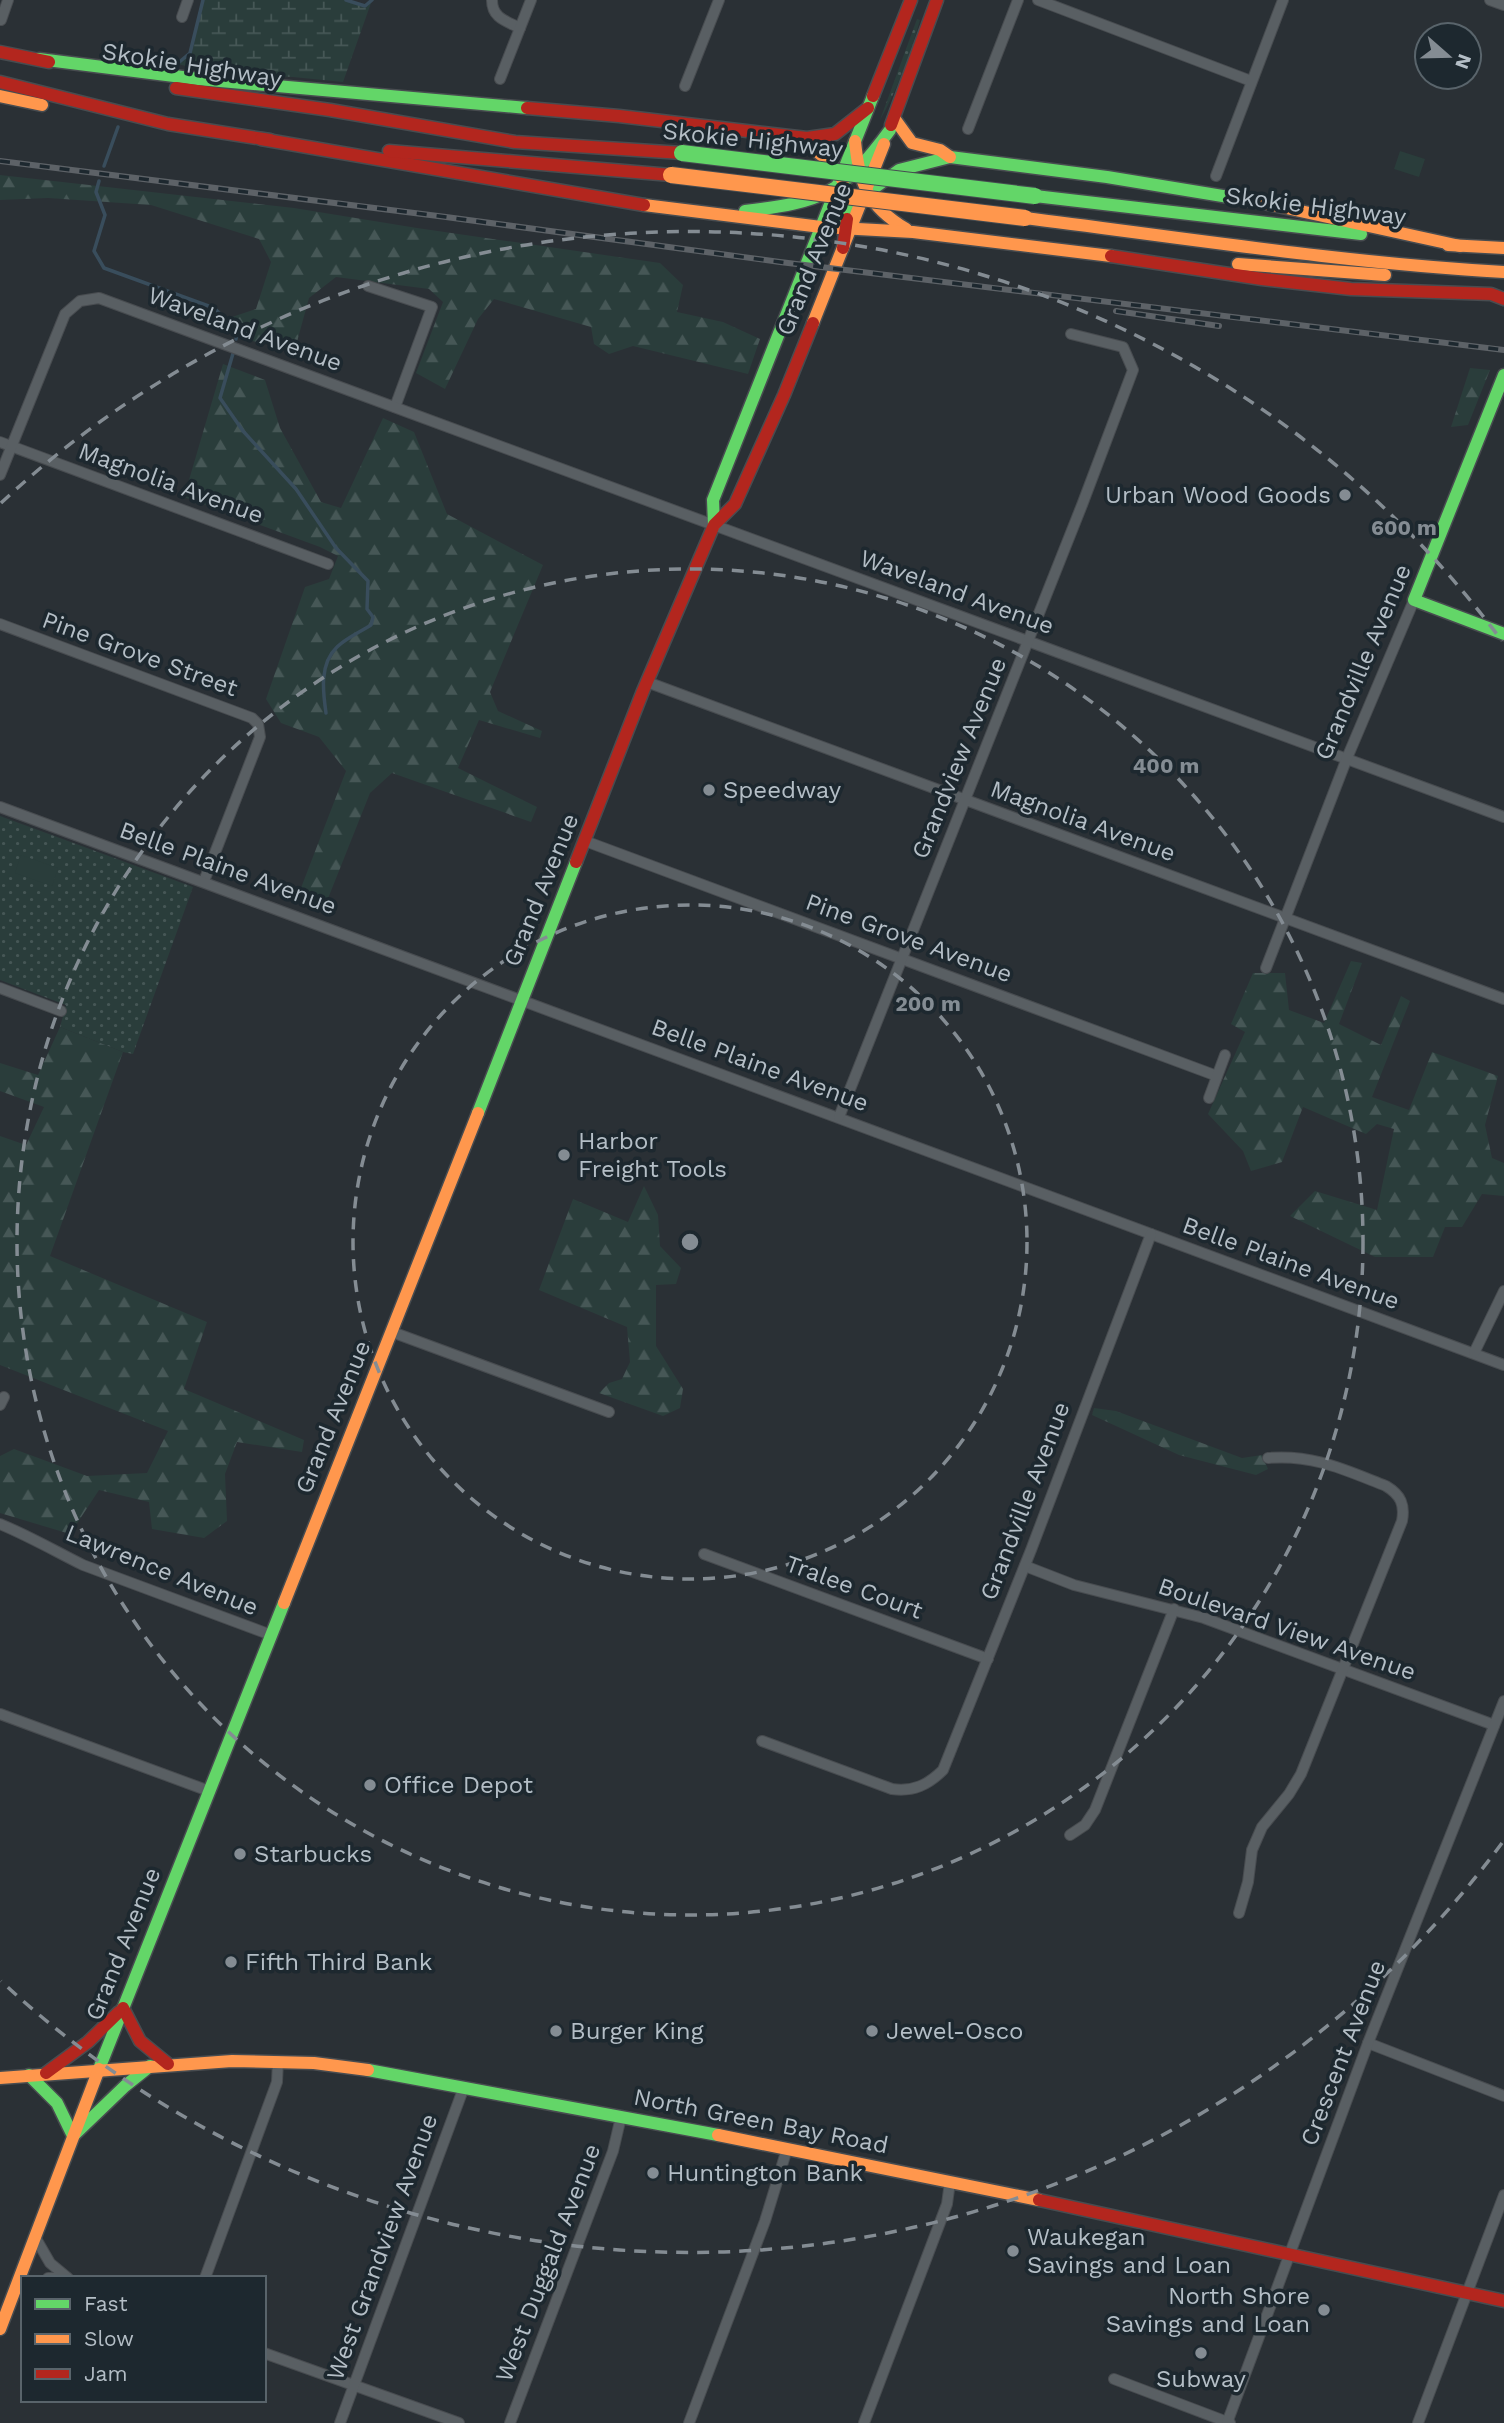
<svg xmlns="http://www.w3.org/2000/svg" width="1504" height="2423" viewBox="0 0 1504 2423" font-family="'Work Sans',sans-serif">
  <defs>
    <pattern id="grass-dots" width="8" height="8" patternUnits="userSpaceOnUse" patternTransform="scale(1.75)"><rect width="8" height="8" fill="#2a3d3b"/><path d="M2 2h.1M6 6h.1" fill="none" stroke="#465756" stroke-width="1.8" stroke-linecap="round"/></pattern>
    <pattern id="forest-firs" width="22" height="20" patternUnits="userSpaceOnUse" patternTransform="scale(1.75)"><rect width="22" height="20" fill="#2a3d3b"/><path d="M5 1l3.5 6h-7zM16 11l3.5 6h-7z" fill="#465756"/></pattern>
    <pattern id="wetland-marsh" width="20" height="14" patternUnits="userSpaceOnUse" patternTransform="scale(1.75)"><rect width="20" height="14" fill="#2a3d3b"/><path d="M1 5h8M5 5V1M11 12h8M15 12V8" fill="none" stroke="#465756"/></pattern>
  </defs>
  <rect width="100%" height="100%" fill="#2a3035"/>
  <g fill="url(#grass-dots)">
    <path d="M 917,19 L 920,20 C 910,55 898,88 880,120 Z"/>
    <polygon points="0,816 193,887 133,1054 123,1052 60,1027 66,1005 0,980"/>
  </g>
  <g fill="url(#forest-firs)">
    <polygon points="0,175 294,208 417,228 660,263 683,285 677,312 723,322 760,339 748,374 633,346 609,354 594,344 591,327 494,299 478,319 445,389 416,373 443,302 429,289 336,277 309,298 295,349 242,339 232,317 256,309 271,262 259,239 151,205 48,198 0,200"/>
    <polygon points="223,364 265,380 280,428 321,502 341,508 383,418 414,432 447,514 543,565 490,692 498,711 542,731 540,738 479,720 458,768 537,807 531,822 392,773 370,793 325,906 299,893 346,771 319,737 281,723 266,699 305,587 329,579 338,556 320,547 184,497"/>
    <polygon points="1470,368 1490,370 1468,425 1451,427"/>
    <polygon points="1351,961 1362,963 1339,1024 1381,1045 1401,996 1410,1001 1372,1097 1409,1110 1432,1052 1498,1076 1485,1125 1492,1158 1504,1163 1504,1196 1482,1194 1462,1227 1445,1227 1433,1257 1375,1257 1290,1216 1315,1191 1377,1210 1394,1129 1377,1124 1366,1134 1303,1107 1282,1162 1251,1171 1243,1151 1208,1114 1245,1032 1231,1024 1253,973 1285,973 1289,1010 1324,1023"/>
    <polygon points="60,1027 123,1052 50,1256 207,1322 184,1389 304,1440 302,1452 237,1442 225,1474 227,1521 204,1538 152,1529 149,1502 99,1490 70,1534 0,1513 0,1456 14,1449 87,1476 147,1473 168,1431 0,1365 0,1136 26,1145 44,1107 0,1091 0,1063 38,1075"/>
    <polygon points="644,1186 658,1215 660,1246 681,1268 676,1284 656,1285 656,1346 683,1389 680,1408 663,1416 599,1393 609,1383 622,1379 630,1362 627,1327 539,1290 573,1199 628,1222"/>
    <polygon points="1094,1408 1116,1411 1242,1458 1262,1455 1268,1469 1256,1475 1179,1455 1092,1415"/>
  </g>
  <polygon fill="url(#wetland-marsh)" points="203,0 346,0 365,6 371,3 343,82 293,77 223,74 177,64 190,52"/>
  <g fill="#2a3d3b">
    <polygon points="1400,151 1425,159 1419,177 1394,169"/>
    <polygon points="21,855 58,868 52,886 15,873"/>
  </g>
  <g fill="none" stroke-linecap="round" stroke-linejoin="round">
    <g stroke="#394d5c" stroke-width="3.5">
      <polyline points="346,0 365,6 372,0"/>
      <polyline points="160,66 177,64 190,53 203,0"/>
      <polyline points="104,166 118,127"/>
      <polyline points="99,181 96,192 105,215 94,251 104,268 214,308 237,330 236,339"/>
      <path d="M 234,350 L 220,398 L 243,431 L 296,489 L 336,548 L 368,581 L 367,609 L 373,617 L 371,625 C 360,632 346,638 337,647 C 319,664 323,692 326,713"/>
    </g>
    <g stroke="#484c50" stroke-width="12">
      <g id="street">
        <path d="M 492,0 C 492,18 506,21 520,28"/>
        <polyline points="1038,0 1251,81"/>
        <polyline points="1490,0 1504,5"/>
        <polyline points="182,17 188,0"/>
        <polyline points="1,20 8,0"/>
        <polyline points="500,79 531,0"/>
        <polyline points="685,86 719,0"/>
        <polyline points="968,129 1018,0"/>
        <polyline points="1216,176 1283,0"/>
        <polyline points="368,286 432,307 395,407"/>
        <polyline points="0,442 328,564"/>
        <polyline points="0,475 65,314 80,301 99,298 1504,817"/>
        <polyline points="0,624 252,718 258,724 260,737 204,881"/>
        <polyline points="647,682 1504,999"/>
        <polyline points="0,807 1504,1365"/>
        <polyline points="585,841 1217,1076"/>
        <polyline points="1266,968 1347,758 1414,600"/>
        <polyline points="0,988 61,1011"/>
        <polyline points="1209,1098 1225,1055"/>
        <polyline points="839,1117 1082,505 1133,370 1123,347 1071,334"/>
        <polyline points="392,1332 609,1412"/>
        <polyline points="1474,1353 1504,1291"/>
        <polyline points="0,1405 4,1397"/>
        <path d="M 0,1524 C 29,1536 55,1551 83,1565 L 271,1635"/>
        <polyline points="704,1554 988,1659"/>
        <polyline points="1025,1566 1074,1585 1204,1618 1494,1725"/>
        <polyline points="0,1714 209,1791"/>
        <path d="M 762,1741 L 892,1789 C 913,1792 928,1785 943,1770 L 1031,1550 L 1151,1234"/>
        <polyline points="1070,1835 1085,1825 1095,1810 1174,1609"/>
        <path d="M 1239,1913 L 1248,1882 L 1252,1850 L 1262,1827 L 1289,1794 L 1301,1774 L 1402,1521 C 1405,1505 1401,1495 1386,1486 C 1345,1470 1313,1454 1268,1458"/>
        <polyline points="1368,2043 1504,2096"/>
        <polyline points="35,2237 50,2263 68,2278"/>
        <polyline points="48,2278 67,2278"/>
        <polyline points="205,2278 277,2082 278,2061"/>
        <polyline points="264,2353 459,2423"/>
        <polyline points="1114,2379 1230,2423"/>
        <polyline points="340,2423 464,2087"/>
        <polyline points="510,2423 613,2151 621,2117"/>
        <polyline points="689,2423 765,2221 787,2149"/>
        <polyline points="864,2423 947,2204 950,2182"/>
        <polyline points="1227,2423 1368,2043 1504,1701"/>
        <polyline points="1418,2423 1504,2195"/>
      </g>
    </g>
    <g stroke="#484c50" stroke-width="15">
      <g id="fast">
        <polyline points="39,59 198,79 527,108"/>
        <polyline points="1035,196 1361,234"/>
        <path d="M 745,211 C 822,202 843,194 890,130"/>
        <polyline points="820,233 848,207 899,170 950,157 1107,177 1259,202"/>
        <polyline points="1504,375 1414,600 1504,634"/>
        <polyline points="714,525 713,500 873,96"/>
        <polyline points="478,1113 576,862"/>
        <polyline points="99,2069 284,1603"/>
        <polyline points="368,2070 718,2135"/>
        <polyline points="29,2075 57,2103 73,2136 125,2086 150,2066"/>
      </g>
    </g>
    <g stroke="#484c50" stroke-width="15">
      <g id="slow">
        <polyline points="0,96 42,105"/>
        <polyline points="894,118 912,143 940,150 950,157"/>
        <path d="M 797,140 C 817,150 832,161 843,181"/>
        <path d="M 855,141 C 859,184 868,206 906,229"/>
        <polyline points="1259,202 1460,246"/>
        <polyline points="644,205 821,227 913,232 1111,256"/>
        <path d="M 1025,218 C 1184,238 1344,263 1504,272"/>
        <polyline points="1448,245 1504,248"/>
        <polyline points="1238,264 1385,275"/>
        <polyline points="813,323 884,144"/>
        <polyline points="284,1603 478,1113"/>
        <polyline points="0,2078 232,2061 314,2063 368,2070"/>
        <polyline points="718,2135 1039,2200"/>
        <polyline points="0,2329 99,2069"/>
      </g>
    </g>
    <g stroke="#484c50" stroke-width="15">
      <g id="jam">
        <polyline points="0,52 49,62"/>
        <polyline points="0,82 168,124 270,140"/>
        <polyline points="176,88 330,110 515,142 682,153"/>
        <polyline points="873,96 911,0"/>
        <polyline points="527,108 619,116 807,138 835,134 868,108"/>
        <polyline points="891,125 937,0"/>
        <polyline points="261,139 644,205"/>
        <polyline points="389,151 671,175"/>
        <polyline points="843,248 847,219"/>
        <polyline points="1111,256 1262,279 1351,289 1491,294 1504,299"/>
        <polyline points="576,862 643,691 714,525 735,504 784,395 813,323"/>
        <polyline points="123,2008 140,2041 168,2064"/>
        <polyline points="46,2073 88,2042 119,2012"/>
        <polyline points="1039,2200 1504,2301"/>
      </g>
    </g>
    <use href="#street" stroke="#595f63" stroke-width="10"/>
    <use href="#fast" stroke="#63d668" stroke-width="12"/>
    <use href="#slow" stroke="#ff974d" stroke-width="12"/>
    <use href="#jam" stroke="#b3261e" stroke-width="12"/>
    <g stroke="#5d6267" stroke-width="6">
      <g id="rail">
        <polyline points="0,161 446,217 780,262 1504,350"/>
        <polyline points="1116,311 1219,326"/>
      </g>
    </g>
    <use href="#rail" stroke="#1d282f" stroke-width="3.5" stroke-dasharray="10" stroke-linecap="butt"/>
    <g stroke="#464c51" stroke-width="18" stroke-linecap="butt">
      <polyline id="fast-bridge" points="682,153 1035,196"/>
    </g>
    <g stroke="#464c51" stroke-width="18" stroke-linecap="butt">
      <polyline id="slow-bridge" points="671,175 1025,218"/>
    </g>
    <use href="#fast-bridge" stroke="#63d668" stroke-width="16"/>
    <use href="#slow-bridge" stroke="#ff974d" stroke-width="16"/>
  </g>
  <g fill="none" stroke="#848c93" stroke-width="3.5" stroke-dasharray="12 9">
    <circle cx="690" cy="1242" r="337"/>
    <circle cx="690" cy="1242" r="673"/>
    <path d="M1502 1843A1010 1010 0 0 1 1 1981M1 503A1010 1010 0 0 1 1502 641"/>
  </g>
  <g fill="#848c93" stroke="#1d282f" stroke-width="2.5">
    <circle cx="1345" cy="495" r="7"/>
    <circle cx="709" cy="790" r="7"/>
    <circle cx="564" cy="1155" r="7"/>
    <circle cx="370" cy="1785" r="7"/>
    <circle cx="240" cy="1854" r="7"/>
    <circle cx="231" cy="1962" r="7"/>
    <circle cx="556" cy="2031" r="7"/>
    <circle cx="872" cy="2031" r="7"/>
    <circle cx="653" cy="2173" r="7"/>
    <circle cx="1013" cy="2251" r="7"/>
    <circle cx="1324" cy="2310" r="7"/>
    <circle cx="1201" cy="2353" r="7"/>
  </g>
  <g text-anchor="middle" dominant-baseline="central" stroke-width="7" stroke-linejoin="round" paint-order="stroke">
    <g font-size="24" fill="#b4bec6" stroke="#1d282f">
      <text transform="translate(192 65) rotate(9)">Skokie Highway</text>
      <text transform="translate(753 140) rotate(6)">Skokie Highway</text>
      <text transform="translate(1316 206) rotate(7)">Skokie Highway</text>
      <text transform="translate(814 259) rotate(-68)">Grand Avenue</text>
      <text transform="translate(245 329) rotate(20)">Waveland Avenue</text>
      <text transform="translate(171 483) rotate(20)">Magnolia Avenue</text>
      <text transform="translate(957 592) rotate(20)">Waveland Avenue</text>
      <text transform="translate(140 654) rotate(20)">Pine Grove Street</text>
      <text transform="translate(1363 662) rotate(-67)">Grandville Avenue</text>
      <text transform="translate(959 758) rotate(-68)">Grandview Avenue</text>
      <text transform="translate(1083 821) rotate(20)">Magnolia Avenue</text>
      <text transform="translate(228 868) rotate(20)">Belle Plaine Avenue</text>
      <text transform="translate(541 890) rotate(-68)">Grand Avenue</text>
      <text transform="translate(909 938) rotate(20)">Pine Grove Avenue</text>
      <text transform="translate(760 1065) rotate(20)">Belle Plaine Avenue</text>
      <text transform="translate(1291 1263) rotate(20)">Belle Plaine Avenue</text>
      <text transform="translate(333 1417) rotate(-68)">Grand Avenue</text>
      <text transform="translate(1025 1501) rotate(-69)">Grandville Avenue</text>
      <text transform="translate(162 1570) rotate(22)">Lawrence Avenue</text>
      <text transform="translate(854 1587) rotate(20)">Tralee Court</text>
      <text transform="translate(1287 1629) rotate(19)">Boulevard View Avenue</text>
      <text transform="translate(123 1944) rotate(-68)">Grand Avenue</text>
      <text transform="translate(1343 2053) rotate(-69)">Crescent Avenue</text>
      <text transform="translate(761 2121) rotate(11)">North Green Bay Road</text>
      <text transform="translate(382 2247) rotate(-70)">West Grandview Avenue</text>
      <text transform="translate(548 2263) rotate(-69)">West Duggald Avenue</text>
    </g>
    <g font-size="24" fill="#b4bec6" stroke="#1d282f" text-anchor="start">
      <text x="1331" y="495" text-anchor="end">Urban Wood Goods</text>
      <text x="723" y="790">Speedway</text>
      <text x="578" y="1141">Harbor<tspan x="578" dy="28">Freight Tools</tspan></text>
      <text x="384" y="1785">Office Depot</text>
      <text x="254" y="1854">Starbucks</text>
      <text x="245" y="1962">Fifth Third Bank</text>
      <text x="570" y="2031">Burger King</text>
      <text x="886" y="2031">Jewel-Osco</text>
      <text x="667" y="2173">Huntington Bank</text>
      <text x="1027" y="2237">Waukegan<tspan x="1027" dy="28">Savings and Loan</tspan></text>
      <text x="1310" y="2296" text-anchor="end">North Shore<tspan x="1310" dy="28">Savings and Loan</tspan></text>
      <text x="1201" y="2379" text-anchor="middle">Subway</text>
    </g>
  </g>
  <circle cx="690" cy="1242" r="10" fill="#848c93" stroke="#1d282f" stroke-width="3.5"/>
  <g font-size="21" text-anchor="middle" font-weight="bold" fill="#848c93" stroke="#1d282f" stroke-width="7" stroke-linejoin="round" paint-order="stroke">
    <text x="1404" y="535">600 m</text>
    <text x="1166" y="773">400 m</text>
    <text x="928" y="1011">200 m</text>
  </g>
  <rect x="21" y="2276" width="245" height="126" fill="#1d282f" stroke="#59646b" stroke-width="2"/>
  <rect x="35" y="2299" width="35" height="10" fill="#63d668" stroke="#59646b" stroke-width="2"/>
  <text x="84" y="2311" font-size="21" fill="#b4bec6">Fast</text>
  <rect x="35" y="2334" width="35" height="10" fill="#ff974d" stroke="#59646b" stroke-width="2"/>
  <text x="84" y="2346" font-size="21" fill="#b4bec6">Slow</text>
  <rect x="35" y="2369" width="35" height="10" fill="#b3261e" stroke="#59646b" stroke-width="2"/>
  <text x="84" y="2381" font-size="21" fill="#b4bec6">Jam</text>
  <g transform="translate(1448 56) rotate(110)"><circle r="33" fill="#1d282f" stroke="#59646b" stroke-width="2"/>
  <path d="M0-5L12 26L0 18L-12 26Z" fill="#848c93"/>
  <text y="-10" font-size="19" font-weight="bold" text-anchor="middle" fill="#b4bec6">N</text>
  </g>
</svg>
